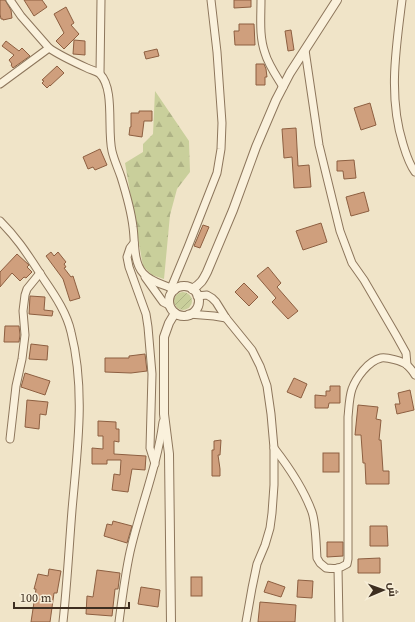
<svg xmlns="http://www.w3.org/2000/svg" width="415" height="622" viewBox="0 0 415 622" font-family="'Source Serif 4',Cairo,serif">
  <defs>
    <pattern id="forest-firs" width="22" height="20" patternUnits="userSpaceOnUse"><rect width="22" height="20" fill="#c9cf9b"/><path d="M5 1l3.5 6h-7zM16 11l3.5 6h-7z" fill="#aeb285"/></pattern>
    <pattern id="garden-furrows" width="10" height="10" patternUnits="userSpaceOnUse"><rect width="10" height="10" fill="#c9cf9b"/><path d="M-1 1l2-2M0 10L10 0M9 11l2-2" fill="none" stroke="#aeb285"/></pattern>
  </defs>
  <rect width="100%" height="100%" fill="#f0e4c8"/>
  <polygon fill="url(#forest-firs)" points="155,91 189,141 190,172 177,189 170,215 164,279 152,275 143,266 125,163 143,152 143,144 153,134"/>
  <circle fill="url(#garden-furrows)" cx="183" cy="301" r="9"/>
  <g fill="#cf9f7d" stroke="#8d5f41">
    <polygon points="0,0 5,0 11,10 12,18 3,20 3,19 1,19 0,14"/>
    <polygon points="24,0 42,0 47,7 34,16"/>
    <polygon points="234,0 251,0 251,7 234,8"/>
    <polygon points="66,7 74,23 71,25 79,34 64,49 56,41 64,33 54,14"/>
    <polygon points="239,24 254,24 255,45 235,45 234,31 239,31"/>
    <polygon points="291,30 294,50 288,51 285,31"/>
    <polygon points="74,40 85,41 85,55 73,54"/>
    <polygon points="6,41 19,51 22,48 30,56 13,68 11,65 12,64 9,60 14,55 2,46"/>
    <polygon points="157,49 159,56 146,59 144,52"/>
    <polygon points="256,64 264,64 266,69 267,77 265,77 265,85 256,85"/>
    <polygon points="57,66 64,73 50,86 50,85 47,88 42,83 44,81 42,80"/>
    <polygon points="370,103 376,125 361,130 354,108"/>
    <polygon points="139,111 152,111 152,121 144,121 142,137 129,135 130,127 131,127 131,113 139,113"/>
    <polygon points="296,128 298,166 309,165 311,187 294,188 292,157 284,158 282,129"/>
    <polygon points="100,149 107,165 95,170 93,167 88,169 83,157"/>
    <polygon points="354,160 356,178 344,179 343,171 337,171 337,161"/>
    <polygon points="364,192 369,211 351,216 346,197"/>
    <polygon points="321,223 327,242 303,250 296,231"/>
    <polygon points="203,225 209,227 200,248 194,246"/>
    <polygon points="51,252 54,256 58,252 66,262 64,264 66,267 64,268 71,277 73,276 80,298 70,301 63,279 46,256"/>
    <polygon points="17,254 29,265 27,267 32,272 26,278 24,277 20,281 12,273 0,287 0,272"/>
    <polygon points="268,267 281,283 277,287 298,311 288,319 272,302 276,298 257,276"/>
    <polygon points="244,283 258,297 249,306 235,292"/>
    <polygon points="30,296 45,297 44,310 53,311 52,316 29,314"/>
    <polygon points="5,326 19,326 20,335 19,342 4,342"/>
    <polygon points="31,344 48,346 47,360 29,359"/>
    <polygon points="145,354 147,371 131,373 105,372 105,358 129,358 129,356"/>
    <polygon points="25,373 50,381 45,395 21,387"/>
    <polygon points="294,378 307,384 301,398 287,392"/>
    <polygon points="330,386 340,386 340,403 329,403 328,408 315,408 315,395 326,396 326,391 330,391"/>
    <polygon points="410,390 414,410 397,414 395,404 400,404 398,393"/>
    <polygon points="27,400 48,402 46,415 40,414 39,429 25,427"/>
    <polygon points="358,405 378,407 376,419 381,420 379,440 381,440 383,471 389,471 389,484 366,484 365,463 363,463 361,435 355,435"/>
    <polygon points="98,421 116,422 116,429 119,429 119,442 114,441 114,454 146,456 145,470 132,469 128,492 112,490 114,474 120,475 121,460 107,460 107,464 92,464 92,448 103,449 103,436 98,436"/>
    <polygon points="221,440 220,455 218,455 220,469 220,476 212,476 212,450 214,450 214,441"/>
    <rect x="323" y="453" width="16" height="19"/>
    <polygon points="113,521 132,526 127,543 104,536 107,524 112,525"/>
    <polygon points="370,526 387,526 388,546 370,546"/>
    <polygon points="327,542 343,542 343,556 327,557"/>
    <polygon points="380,558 380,573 358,573 358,559"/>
    <polygon points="49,569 61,571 57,593 54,593 50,622 31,622 36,589 34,589 38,574 48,576"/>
    <polygon points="97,570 120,573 118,589 115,589 112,616 86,614 87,596 93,597"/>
    <rect x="191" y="577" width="11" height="19"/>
    <polygon points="298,580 313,581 312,598 297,597"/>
    <polygon points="268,581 285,587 281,597 264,592"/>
    <polygon points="141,587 160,590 158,607 138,604"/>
    <polygon points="260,602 296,605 295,622 258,622"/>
  </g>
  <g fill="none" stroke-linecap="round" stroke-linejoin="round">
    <g stroke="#8d765c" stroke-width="9">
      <g id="minor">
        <polyline points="10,0 21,16 49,48"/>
        <path d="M 261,0 C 261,18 259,36 265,53 C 268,64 277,77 283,87"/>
        <path d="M 402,0 C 396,48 388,97 403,144 C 406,154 409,164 415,172"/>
        <polyline points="305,50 319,145 340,231 352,263 364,280 396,335 406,353 407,365"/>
        <polyline points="100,73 101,0"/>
        <path d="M 0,84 L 49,48 C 59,55 76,63 87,68 C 91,70 97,71 100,74 C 115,89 107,130 112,151 C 114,160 118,168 121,177 C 126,193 131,210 133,227 C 135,240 133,262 143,273 C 152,283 164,284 175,290"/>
        <path d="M 0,221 C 7,228 14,236 20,244 C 29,256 37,269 45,281 C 56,297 67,314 71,332 C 86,391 77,452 72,510 C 69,548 67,585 63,622"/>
        <polyline points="134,243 130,248 127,257 129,267 146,314 148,327 152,374 150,448 155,464"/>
        <polyline points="145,277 163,302 169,305"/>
        <polyline points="171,288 188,247 217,173 221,149 222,123 217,52 211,0"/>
        <polyline points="197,296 207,295 212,298 216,302 226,318 252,350 260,366 267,386 271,414 274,448 274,485 272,513 270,528 265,545 257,564 252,588 246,622"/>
        <polyline points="189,314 214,316 226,318"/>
        <polyline points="10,439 16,386 22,359 25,335 23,311 25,295 27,289 40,273"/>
        <path d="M 274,448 C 288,466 304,490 312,512 C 316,524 316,544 317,558 L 320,563 L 326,568 C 335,569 339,569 347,564 L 348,559 L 348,417 C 349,408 349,398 352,389 C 356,378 368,361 381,358 C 387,357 402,361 407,365 C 410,368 413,371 415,375"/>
        <polyline points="338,568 339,622"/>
        <path d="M 119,622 C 122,599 125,575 130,552 C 140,508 157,467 163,422"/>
      </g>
    </g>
    <g stroke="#8d765c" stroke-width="10">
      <g id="tertiary">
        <circle cx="184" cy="301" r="15"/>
        <path d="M 192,289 C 201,284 203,280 207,272 L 233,210 L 256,147 L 276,100 L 290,73 L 337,0"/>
        <polyline points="171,622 169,454 164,414 164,337 169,323 175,313"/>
      </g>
    </g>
    <use href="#minor" stroke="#faf1dc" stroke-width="7"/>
    <use href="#tertiary" stroke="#faf1dc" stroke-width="8"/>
  </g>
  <g transform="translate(383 590) rotate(88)" stroke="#f7eed8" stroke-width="3" paint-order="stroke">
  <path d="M0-3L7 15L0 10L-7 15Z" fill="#3d2e20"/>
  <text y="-6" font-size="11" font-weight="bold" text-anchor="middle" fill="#3d2e20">ش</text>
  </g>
  <path d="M14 602v6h115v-6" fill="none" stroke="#3d2e20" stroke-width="2"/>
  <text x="20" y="602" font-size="12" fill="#3d2e20" stroke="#f7eed8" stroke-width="3" paint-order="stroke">100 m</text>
</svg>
